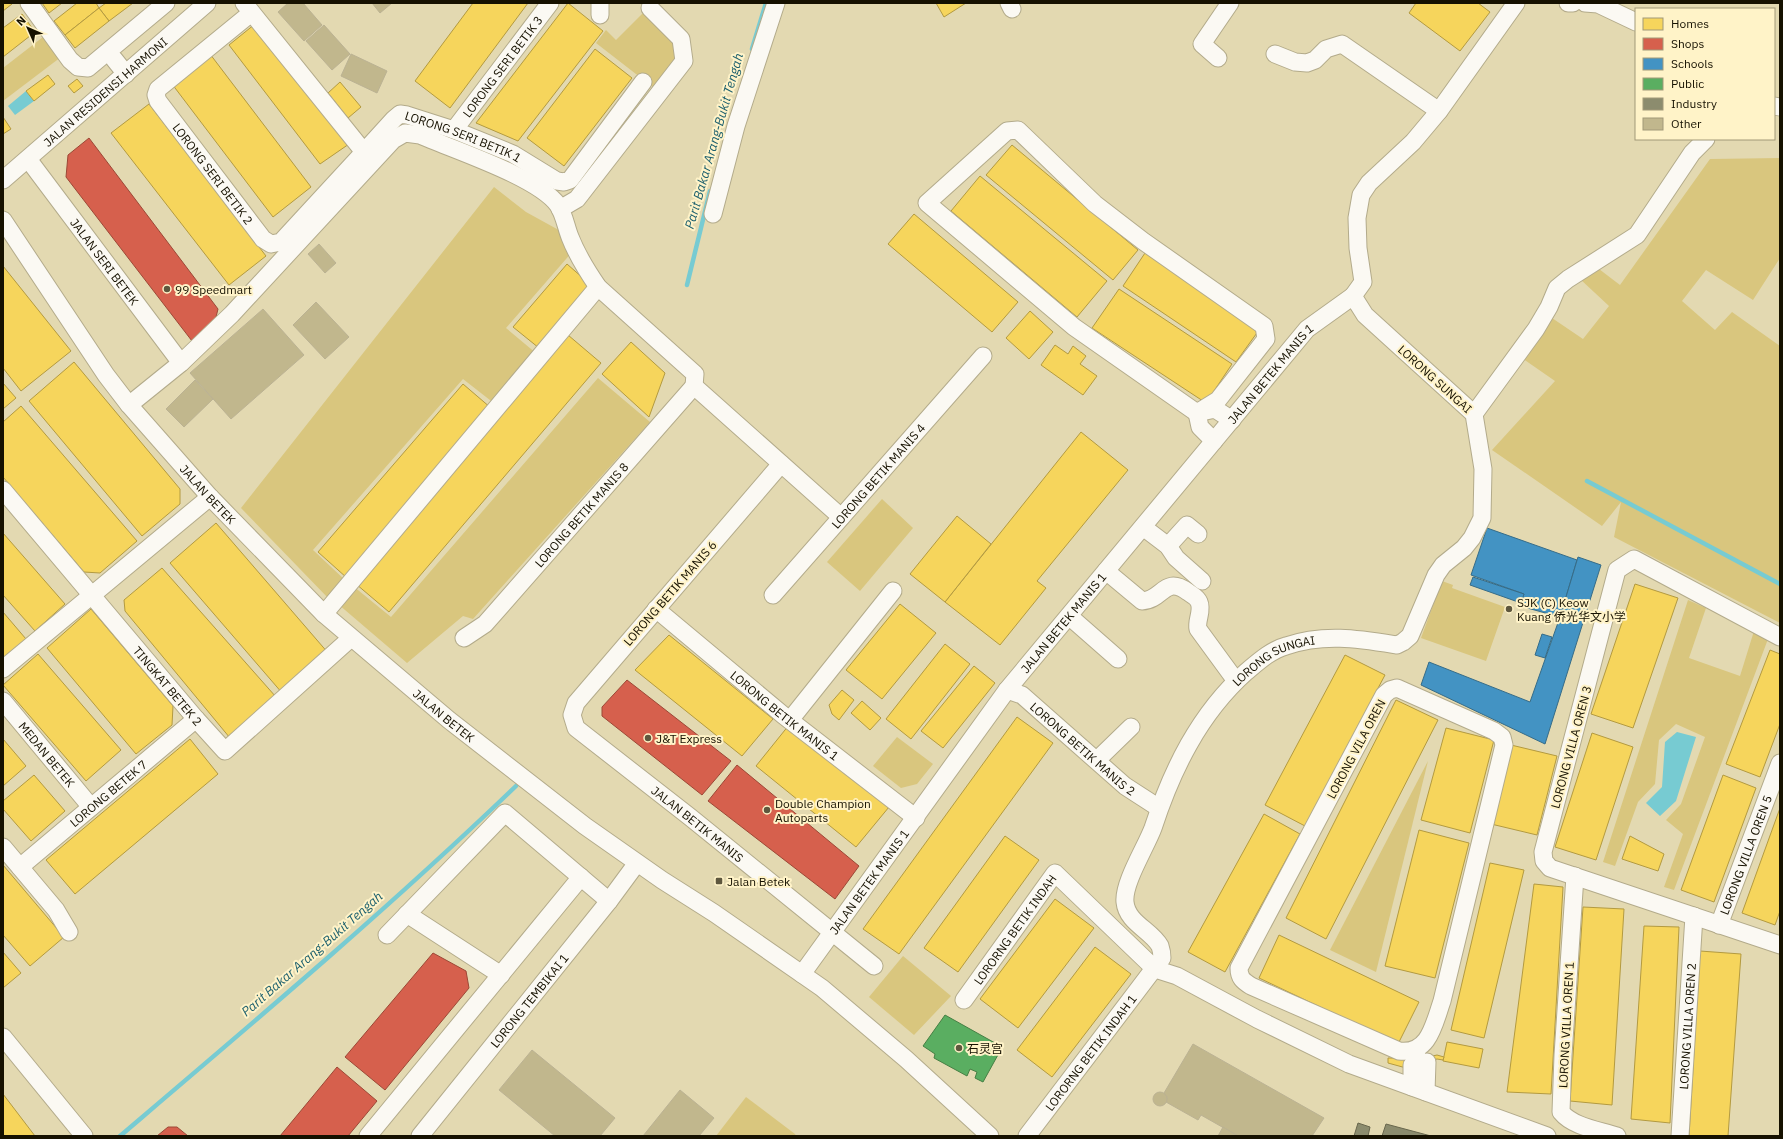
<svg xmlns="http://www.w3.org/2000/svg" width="1783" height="1139" viewBox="0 0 1783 1139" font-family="'IBM Plex Sans','Noto Sans SC',sans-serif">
  <rect width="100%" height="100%" fill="#e3d9b1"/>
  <g fill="#d9c67e">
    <polygon points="645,11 674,42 675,61 654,88 596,43 606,30 616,40"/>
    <polygon points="43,37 61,57 3,101 3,68"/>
    <polygon points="1780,158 1780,258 1753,300 1706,270 1682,301 1715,330 1732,312 1780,346 1780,623 1614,537 1621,502 1602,526 1492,450 1555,381 1522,358 1552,318 1583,339 1609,306 1580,279 1599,269 1620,285 1710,159"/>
    <polygon points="494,187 526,212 566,234 573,251 506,328 537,354 495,404 463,379 313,550 346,581 329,599 241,508"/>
    <polygon points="598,378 650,422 473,619 463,616 407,663 338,604 353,586 391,617"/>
    <polygon points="882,499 913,528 860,591 827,562"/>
    <polygon points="1442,581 1453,585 1452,588 1505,607 1486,661 1421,638"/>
    <polygon points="1688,600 1706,608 1689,658 1740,676 1754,631 1768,639 1674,890 1664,887 1683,834 1666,820 1681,804 1705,737 1676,724 1659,740 1655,784 1638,802 1615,866 1603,862"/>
    <polygon points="897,737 933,764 917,784 901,788 873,766"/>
    <polygon points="1428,761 1376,972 1330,950"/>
    <polygon points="903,956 951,996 914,1035 869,997"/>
    <polygon points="746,1097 795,1134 796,1136 716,1136"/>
  </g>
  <g fill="#77cbd2">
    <polygon points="26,91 34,101 15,115 8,106"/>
    <polygon points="1677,732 1696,737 1676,801 1660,816 1646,803 1662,787 1665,742"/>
  </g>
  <g fill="#f6d55c" stroke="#b39a40">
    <polygon points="3,3 12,3 12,4 3,11"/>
    <polygon points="42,3 62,3 49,13"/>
    <polygon points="77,3 96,3 99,8 65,35 54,21"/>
    <polygon points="106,3 133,3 109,21 99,8"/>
    <polygon points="473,3 528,3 450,108 415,81"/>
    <polygon points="568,3 603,31 518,141 476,123"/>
    <polygon points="936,3 966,3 944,17"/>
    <polygon points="1416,3 1478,3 1490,12 1460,51 1409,13"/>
    <polygon points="99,8 109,21 75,48 65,35"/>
    <polygon points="22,14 35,32 3,57 3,28"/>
    <polygon points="255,24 349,144 320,164 229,45"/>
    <polygon points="595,49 632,78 564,166 527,138"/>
    <polygon points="210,54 311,187 273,217 172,84"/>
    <polygon points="48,75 55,84 34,101 26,91"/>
    <polygon points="77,79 83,86 74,93 68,86"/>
    <polygon points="340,82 361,107 348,118 328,93"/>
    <polygon points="149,104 266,256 229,285 111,133"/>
    <polygon points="3,117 11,129 3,134"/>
    <polygon points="1012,145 1138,250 1113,280 986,175"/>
    <polygon points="980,176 1107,281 1077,317 951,211"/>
    <polygon points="914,214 1018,302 992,332 888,244"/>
    <polygon points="1145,253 1259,330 1236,362 1123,286"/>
    <polygon points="567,264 592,286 539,348 513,327"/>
    <polygon points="3,266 71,351 21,391 3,368"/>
    <polygon points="1119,289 1232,364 1206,403 1092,328"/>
    <polygon points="1030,311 1053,332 1029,359 1006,338"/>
    <polygon points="568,335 601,363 389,612 356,584"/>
    <polygon points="631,342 665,373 649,417 602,374"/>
    <polygon points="1055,345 1068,354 1073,346 1086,356 1080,364 1097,376 1083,395 1041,365"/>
    <polygon points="74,362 180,489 180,504 142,536 29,401"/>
    <polygon points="3,383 16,398 3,409"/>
    <polygon points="463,384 491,408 347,578 318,552"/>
    <polygon points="21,406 137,541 100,573 84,572 3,477 3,422"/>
    <polygon points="1081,432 1128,470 1037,581 1046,588 1000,645 945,602"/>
    <polygon points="957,516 991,544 945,602 910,574"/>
    <polygon points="216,523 329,654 283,694 170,563"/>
    <polygon points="3,533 65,604 35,631 3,595"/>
    <polygon points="162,568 276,697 230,738 125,611 124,600"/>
    <polygon points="1635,584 1678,598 1633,728 1591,714"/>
    <polygon points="900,604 936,633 882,699 846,670"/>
    <polygon points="91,609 173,706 172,725 136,754 47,648"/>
    <polygon points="3,612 26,639 3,658"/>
    <polygon points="669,635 773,719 742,756 635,670"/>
    <polygon points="945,644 970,664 911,739 886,719"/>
    <polygon points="1770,650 1780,654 1780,724 1760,777 1726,764"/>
    <polygon points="38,654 121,750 86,781 3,685"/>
    <polygon points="1345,655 1385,675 1305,826 1265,805"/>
    <polygon points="974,666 995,683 943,748 921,731"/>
    <polygon points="842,690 854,700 839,720 832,714 829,705"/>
    <polygon points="1396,700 1438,720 1326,939 1286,918"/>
    <polygon points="862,701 881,718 870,730 851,713"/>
    <polygon points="1017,717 1053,743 899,954 863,929"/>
    <polygon points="789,725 889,807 856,847 756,766"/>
    <polygon points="1446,728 1494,740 1470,833 1421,820"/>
    <polygon points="1592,733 1633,747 1596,860 1555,847"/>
    <polygon points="3,739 26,766 3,786"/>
    <polygon points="190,739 218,774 75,894 46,860"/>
    <polygon points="1511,745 1557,756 1537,835 1491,824"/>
    <polygon points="34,775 65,811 31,841 3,809 3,801"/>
    <polygon points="1723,775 1756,788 1714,902 1681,890"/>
    <polygon points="1780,808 1780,911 1775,925 1742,913"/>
    <polygon points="1264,814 1300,834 1225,972 1188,952"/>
    <polygon points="1419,830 1469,843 1435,978 1385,966"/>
    <polygon points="1005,836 1039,860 958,972 924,948"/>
    <polygon points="1630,836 1664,854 1658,871 1622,859"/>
    <polygon points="1490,863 1524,870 1484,1038 1451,1030"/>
    <polygon points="3,865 64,937 30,966 3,935"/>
    <polygon points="1534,884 1563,887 1551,1094 1507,1092"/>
    <polygon points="1055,899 1094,928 1018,1028 980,999"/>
    <polygon points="1583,907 1624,909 1612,1105 1570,1101"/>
    <polygon points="1644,926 1679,927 1670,1123 1631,1119"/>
    <polygon points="1279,935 1419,1002 1398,1044 1259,978"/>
    <polygon points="1095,947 1131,974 1052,1077 1017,1050"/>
    <polygon points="1700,951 1741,954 1728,1136 1689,1136"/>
    <polygon points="3,952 21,973 3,988"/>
    <polygon points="1447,1042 1483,1049 1479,1068 1443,1061"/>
    <polygon points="1437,1055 1444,1057 1443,1060 1437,1059 1427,1062 1415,1060"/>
    <polygon points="1388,1058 1415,1058 1417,1071 1388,1063"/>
    <polygon points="3,1094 35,1136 3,1136"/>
  </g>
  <g fill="#d6604d" stroke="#9c4836">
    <polygon points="89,138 218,309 216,317 192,341 66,177 68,155"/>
    <polygon points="627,680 731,761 702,795 602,716 602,707"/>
    <polygon points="737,765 859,866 835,899 708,801"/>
    <polygon points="433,953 466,971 469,988 385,1090 345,1057"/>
    <polygon points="337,1067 377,1101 348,1136 280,1136"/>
    <polygon points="168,1127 177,1127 188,1136 157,1136"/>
  </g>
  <g fill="#4393c3" stroke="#366c88">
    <polygon points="1487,528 1577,560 1560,617 1520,606 1524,594 1471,575"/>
    <polygon points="1578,557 1601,565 1545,744 1421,685 1429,662 1530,702 1560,617"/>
    <polygon points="1473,577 1524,594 1521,603 1470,585"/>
    <polygon points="1542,634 1552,637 1545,658 1535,655"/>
  </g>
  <polygon fill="#5aae61" stroke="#467f44" points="945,1015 995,1043 992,1050 999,1053 983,1082 975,1078 977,1072 970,1069 967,1076 934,1058 935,1054 923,1046"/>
  <g fill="#8c8c6e" stroke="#69674d">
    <polygon points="1358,1123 1370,1127 1368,1136 1354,1136"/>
    <polygon points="1386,1124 1431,1136 1382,1136"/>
  </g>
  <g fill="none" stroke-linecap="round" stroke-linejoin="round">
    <g stroke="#77cbd2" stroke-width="4.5">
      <polyline points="752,49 766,3"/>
      <polyline points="687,285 710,191"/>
      <polyline points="1587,481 1780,584"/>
      <path d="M 120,1136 C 254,1022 389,908 516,786"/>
    </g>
  </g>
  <g fill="#c1b78d" stroke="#bbb293">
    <polygon points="288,3 303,3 322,25 304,41 278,12"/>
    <polygon points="372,3 392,3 380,13"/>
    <polygon points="324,25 350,54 332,70 306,41"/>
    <polygon points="351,54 387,71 377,93 341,76"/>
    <polygon points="319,244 336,263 325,273 308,254"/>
    <polygon points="316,302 349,337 325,359 293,325"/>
    <polygon points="263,309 304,355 231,419 190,373"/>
    <polygon points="195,380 213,399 184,427 166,409"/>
    <polygon points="1193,1044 1324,1118 1312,1136 1238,1136 1201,1115 1198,1120 1166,1102 1167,1098 1164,1093"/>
    <polygon points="532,1050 615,1118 600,1136 555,1136 499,1090"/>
    <polygon points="680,1090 714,1118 699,1136 643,1136"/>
    <circle cx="1160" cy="1099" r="7"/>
    <polygon points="1223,1127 1238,1136 1218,1136"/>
  </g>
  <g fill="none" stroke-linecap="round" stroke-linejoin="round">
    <g stroke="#b3ab8b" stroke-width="19">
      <g id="minor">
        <polyline points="29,3 70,60 78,67 88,68 166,3"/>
        <path id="s1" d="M 244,3 L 364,152 L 394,119 L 400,114 L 407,115 L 454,130 L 513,154 L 557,181 L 564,182 L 570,180 L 643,82"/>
        <polyline points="1009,3 1012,9"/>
        <polyline points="1568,3 1573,3"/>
        <polyline points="1585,3 1598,4 1636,22"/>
        <path id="s2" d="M 251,13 L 158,89 L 156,95 L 158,101 L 263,239 L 271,244 L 281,242 L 364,152"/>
        <polyline points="600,15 600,3"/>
        <polyline points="1275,54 1295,62 1307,63 1315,60 1326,49 1342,44 1439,111"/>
        <polyline points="1218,58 1202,44 1230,3"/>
        <polyline points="114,59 126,74"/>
        <polyline points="1774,106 1780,107"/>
        <path id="s3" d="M 454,130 L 550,3"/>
        <polygon points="1018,130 1095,204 1143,241 1264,326 1266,339 1218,400 1197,413 1074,327 927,203 1007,131"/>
        <path id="s4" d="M 28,159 L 181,363"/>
        <path id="s5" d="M 3,180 L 207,3"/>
        <polyline points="560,209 577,199 684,61 681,39 650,8"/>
        <polyline points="713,214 736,126 776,3"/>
        <path id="s6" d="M 3,220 L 106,375 L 129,405 L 210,497 L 324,614 L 449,720 L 585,826 L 662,880 L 714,913 L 822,988 L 906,1059 L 990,1136"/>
        <polyline points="694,386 841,517"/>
        <path d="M 129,405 L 181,363 L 232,314 L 393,140 L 405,133 L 420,135 C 454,150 538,177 558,205 C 564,214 566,227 570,237 C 577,255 587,271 598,287 L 695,374 L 694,386"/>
        <polyline points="1474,414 1536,329 1549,307 1557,288 1568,279 1637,235 1692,153 1706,139"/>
        <polyline points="1214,441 1200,427 1197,413 1215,409 1232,420"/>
        <path id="s7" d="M 781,464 L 576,703 L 572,715 L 576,728 L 690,817 L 874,966"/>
        <path id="s8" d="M 3,490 L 196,719 L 225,751 L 351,638"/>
        <polyline points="1143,527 1168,546 1176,558 1202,581"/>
        <polyline points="1168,546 1187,525 1198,534"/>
        <path d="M 1106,571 L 1142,601 C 1163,600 1164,575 1188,592 C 1192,595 1197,597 1199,602 C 1203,611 1196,620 1198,629 L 1236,681"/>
        <path id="s9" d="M 773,595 L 983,356"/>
        <path id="s10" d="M 656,609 L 783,715 L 916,818"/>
        <polyline points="324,614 598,287"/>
        <polyline points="1069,616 1118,659"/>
        <polyline points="1780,637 1634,559 1617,570 1543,852 1544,861 1550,868 1780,945"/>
        <path id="s11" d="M 464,638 L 485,624 L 694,386"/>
        <polyline points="3,669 210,497"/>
        <path d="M 1397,688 L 1494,731 L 1502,737 L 1504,745 L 1442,1001 C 1434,1024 1429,1055 1399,1051 L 1251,986 C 1243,981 1239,978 1239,968 L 1384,695 L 1390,690 Z"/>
        <path id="s12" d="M 1007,690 L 1022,695 L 1125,786 L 1159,808"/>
        <path id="s13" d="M 3,701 L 91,807"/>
        <polyline points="790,720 893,591"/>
        <polyline points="1097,760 1131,727"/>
        <polyline points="3,847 56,910 69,932"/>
        <path id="s14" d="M 20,867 L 196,719"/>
        <path d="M 1575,876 L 1563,1055 L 1561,1112 C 1573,1127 1599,1130 1617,1136"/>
        <polyline points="407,914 501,975"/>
        <path id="s15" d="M 1719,925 L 1780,763"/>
        <polyline points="387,935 505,813 609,901"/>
        <path id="s16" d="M 802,974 L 1007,690 L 1307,329 L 1353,296"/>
        <path id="s17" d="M 964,1000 L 1055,873 L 1155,969 L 1177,976 L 1257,1019 L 1349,1064 L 1547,1136"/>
        <polyline points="3,1037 84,1136"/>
        <polyline points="1412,1087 1412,1065 1418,1059 1415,1051"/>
        <polyline points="1426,1092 1427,1062"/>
        <polyline points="368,1136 581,877"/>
        <path id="s18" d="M 420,1136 L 609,901 L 637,863"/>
        <path id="s19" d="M 1027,1136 L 1162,958 C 1162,954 1161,949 1160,946 C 1151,930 1127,923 1125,902 C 1123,883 1146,847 1153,828 C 1172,770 1199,714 1246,672 C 1258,662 1271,650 1286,646 C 1324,633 1359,639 1397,645 L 1403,642 L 1410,636 L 1436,575 L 1443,565 L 1464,548 L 1472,538 L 1482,518 L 1483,469 L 1474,414 L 1365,315 L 1353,296 L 1363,282 L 1358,248 L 1357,218 L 1361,195 L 1369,183 L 1413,142 L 1439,111 L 1516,3"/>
        <path id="s20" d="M 1680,1136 L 1694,916"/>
      </g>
    </g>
    <use href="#minor" stroke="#fbf9f3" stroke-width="17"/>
  </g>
  <g fill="#5e573e" stroke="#fff3c8" stroke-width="1.5">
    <circle cx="167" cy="289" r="4"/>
    <circle cx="1509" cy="609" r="4"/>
    <circle cx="648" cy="738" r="4"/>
    <circle cx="767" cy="810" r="4"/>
    <rect x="715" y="877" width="8" height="8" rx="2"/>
    <circle cx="959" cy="1048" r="4"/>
  </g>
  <g text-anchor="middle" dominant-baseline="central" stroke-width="4" stroke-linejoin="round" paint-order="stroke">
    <g font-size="12" fill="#161100" stroke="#fff3c8">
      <text stroke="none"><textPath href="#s3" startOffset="80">LORONG SERI BETIK 3</textPath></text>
      <text stroke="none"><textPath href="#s5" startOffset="135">JALAN RESIDENSI HARMONI</textPath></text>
      <text stroke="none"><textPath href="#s1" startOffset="311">LORONG SERI BETIK 1</textPath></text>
      <text stroke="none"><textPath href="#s2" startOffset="224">LORONG SERI BETIK 2</textPath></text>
      <text stroke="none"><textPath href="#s4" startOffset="128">JALAN SERI BETEK</textPath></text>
      <text stroke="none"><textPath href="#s16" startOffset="762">JALAN BETEK MANIS 1</textPath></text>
      <text transform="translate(1435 379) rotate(42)">LORONG SUNGAI</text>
      <text stroke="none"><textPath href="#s9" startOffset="159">LORONG BETIK MANIS 4</textPath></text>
      <text stroke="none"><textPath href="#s6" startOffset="343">JALAN BETEK</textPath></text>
      <text stroke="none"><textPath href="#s11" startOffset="171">LORONG BETIK MANIS 8</textPath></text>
      <text transform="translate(670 593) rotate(-49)">LORONG BETIK MANIS 6</text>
      <text stroke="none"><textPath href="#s16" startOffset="438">JALAN BETEK MANIS 1</textPath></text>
      <text stroke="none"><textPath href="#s19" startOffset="587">LORONG SUNGAI</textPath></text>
      <text stroke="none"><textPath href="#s8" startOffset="256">TINGKAT BETEK 2</textPath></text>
      <text stroke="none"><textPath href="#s6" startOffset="667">JALAN BETEK</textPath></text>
      <text stroke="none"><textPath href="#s10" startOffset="167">LORONG BETIK MANIS 1</textPath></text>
      <text transform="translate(1571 747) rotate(-75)">LORONG VILLA OREN 3</text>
      <text stroke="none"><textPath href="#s12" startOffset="97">LORONG BETIK MANIS 2</textPath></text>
      <text transform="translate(1356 749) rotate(-62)">LORONG VILA OREN</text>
      <text stroke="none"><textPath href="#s13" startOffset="69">MEDAN BETEK</textPath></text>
      <text stroke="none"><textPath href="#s14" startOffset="115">LORONG BETEK 7</textPath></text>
      <text stroke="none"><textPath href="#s7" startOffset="496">JALAN BETIK MANIS</textPath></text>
      <text stroke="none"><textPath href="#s15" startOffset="75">LORONG VILLA OREN 5</textPath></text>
      <text stroke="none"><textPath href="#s16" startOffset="114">JALAN BETEK MANIS 1</textPath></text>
      <text stroke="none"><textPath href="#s17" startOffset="87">LORORNG BETIK INDAH</textPath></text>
      <text stroke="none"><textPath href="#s18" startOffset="174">LORONG TEMBIKAI 1</textPath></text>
      <text transform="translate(1566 1025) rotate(-87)">LORONG VILLA OREN 1</text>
      <text stroke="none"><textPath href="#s20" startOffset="110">LORONG VILLA OREN 2</textPath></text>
      <text stroke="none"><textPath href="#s19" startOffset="105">LORORNG BETIK INDAH 1</textPath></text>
    </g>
    <g font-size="12" fill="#161100" stroke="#fff3c8" text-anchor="start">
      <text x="175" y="289">99 Speedmart</text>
      <text x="1517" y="602">SJK (C) Keow<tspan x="1517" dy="14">Kuang 侨光华文小学</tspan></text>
      <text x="656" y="738">J&amp;T Express</text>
      <text x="775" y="803">Double Champion<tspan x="775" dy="14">Autoparts</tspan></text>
      <text x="727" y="881">Jalan Betek</text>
      <text x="967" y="1048">石灵宫</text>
    </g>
    <g font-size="13" font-style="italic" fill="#1c5f6d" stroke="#fff3c8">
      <text transform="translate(714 141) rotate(-74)">Parit Bakar Arang-Bukit Tengah</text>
      <text transform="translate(312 954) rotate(-41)">Parit Bakar Arang-Bukit Tengah</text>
    </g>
  </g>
  <rect width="1783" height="1139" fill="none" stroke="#161100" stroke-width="8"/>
  <rect x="1635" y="8" width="140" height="132" fill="#fff3c8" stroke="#a29978"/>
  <rect x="1643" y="18" width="20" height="12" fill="#f6d55c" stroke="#a29978"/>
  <text x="1671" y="28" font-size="12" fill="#161100">Homes</text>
  <rect x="1643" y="38" width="20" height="12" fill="#d6604d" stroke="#a29978"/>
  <text x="1671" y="48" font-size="12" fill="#161100">Shops</text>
  <rect x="1643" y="58" width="20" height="12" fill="#4393c3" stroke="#a29978"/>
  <text x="1671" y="68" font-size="12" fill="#161100">Schools</text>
  <rect x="1643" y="78" width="20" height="12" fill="#5aae61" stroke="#a29978"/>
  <text x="1671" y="88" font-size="12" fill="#161100">Public</text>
  <rect x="1643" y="98" width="20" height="12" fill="#8c8c6e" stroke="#a29978"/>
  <text x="1671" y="108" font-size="12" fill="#161100">Industry</text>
  <rect x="1643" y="118" width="20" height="12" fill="#c1b78d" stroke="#a29978"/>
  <text x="1671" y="128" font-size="12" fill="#161100">Other</text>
  <g transform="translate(28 28) rotate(315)" stroke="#fff3c8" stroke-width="3" paint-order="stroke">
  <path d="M0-3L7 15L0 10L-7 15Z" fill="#161100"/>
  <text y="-6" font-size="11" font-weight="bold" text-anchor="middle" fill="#161100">N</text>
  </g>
</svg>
